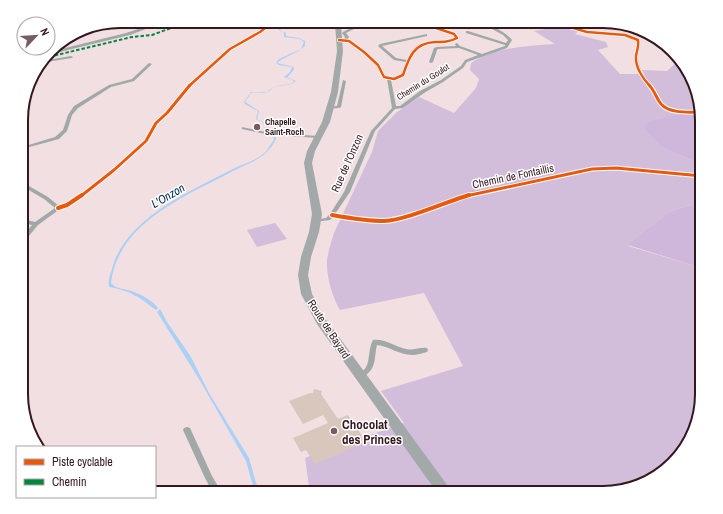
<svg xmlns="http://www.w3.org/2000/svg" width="723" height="514" viewBox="0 0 723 514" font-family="'Archivo Narrow',sans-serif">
  <rect width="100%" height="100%" fill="#f1dfe2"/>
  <g fill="#d2bdda">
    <path d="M 563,26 L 578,31 L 575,34 L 606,42 L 608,47 L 598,50 L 620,74 L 644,74 L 642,70 L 667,71 L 679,60 L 692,76 L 701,111 L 684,115 L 663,148 L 702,164 L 702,202 L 671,211 L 628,246 L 702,268 L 702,401 L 681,455 L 647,483 L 604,493 L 310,493 L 305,458 L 404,423 L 381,391 L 463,366 L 424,293 L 340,310 C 333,299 328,281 327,267 C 326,257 331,243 334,233 L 372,152 L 378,131 L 396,113 L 419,97 L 454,113 L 476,88 L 479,79 L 470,70 L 471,63 C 495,47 527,46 555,44 L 534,31 Z"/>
    <polygon points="275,223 287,239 257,247 247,230"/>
  </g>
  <g fill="#cfb6db">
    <polygon points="701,111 702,164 663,148 643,127 650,121"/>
    <polygon points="702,202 702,268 628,245 671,211"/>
  </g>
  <g fill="#abd0f6">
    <path d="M 277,24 L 279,25 L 281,31 L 286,33 L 286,36 L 299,38 L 305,41 L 305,46 C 296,54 285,56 277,63 L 294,67 L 293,71 L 287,77 L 296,81 C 289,86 282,84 275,87 C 272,88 270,91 267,92 C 262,94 256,91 251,93 L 245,102 L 259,111 L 257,119 L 266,124 L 274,133 L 265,124 L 256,119 L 258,111 L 245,104 L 244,102 L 251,92 L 267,92 C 274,84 284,87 294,83 L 293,80 L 284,77 L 290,72 L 292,67 L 279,65 L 276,63 L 279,59 L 301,49 L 304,42 L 300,39 L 284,37 L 284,33 L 279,30 Z"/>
    <path d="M 273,134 L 275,134 L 276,139 C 265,160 252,161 231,172 C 184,197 118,223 111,283 C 116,290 126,288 134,292 C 142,295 153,301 158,308 L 156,310 C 139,297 131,291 109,287 C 108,280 110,275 112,269 C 125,218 191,191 233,169 C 243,164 255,161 263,154 C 268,151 270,144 274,140 Z"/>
    <polygon points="160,309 167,322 191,357 209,393 249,458 259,493 255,493 246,461 199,379 157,312"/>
  </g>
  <polygon fill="#d9c6bd" points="314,389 322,391 321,394 338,419 348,415 366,442 315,464 306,450 301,452 293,438 328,423 323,415 303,424 289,401 310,393 313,393"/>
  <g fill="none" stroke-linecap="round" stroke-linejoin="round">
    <g fill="#a0a9a8" fill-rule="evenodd">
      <path d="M 479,22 C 487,22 507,33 512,40 L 507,48 L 467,62 L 463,68 L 443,82 L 424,93 L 403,108 L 395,109 L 375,131 L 350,192 L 335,214 L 362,218 L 385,219 L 403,216 L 471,192 L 592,167 L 616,166 L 702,174 L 702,178 L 616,170 L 592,171 L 474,194 L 406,218 L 385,223 L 362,222 L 333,217 L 330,220 L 314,222 L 313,221 L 314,220 L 326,218 L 330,214 L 344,192 L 371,131 L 392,108 L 387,79 L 383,78 L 376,66 L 363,53 L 348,42 L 338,41 L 338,39 L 344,39 L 345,37 L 342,33 L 343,32 L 351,28 L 350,24 L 354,24 L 354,29 L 346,33 L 349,37 L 347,40 L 350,40 L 365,51 L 379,64 L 386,76 L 394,78 L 401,74 L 406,62 L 394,60 L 379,47 L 378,46 L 380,44 L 427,34 L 427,36 L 382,46 L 396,58 L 407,60 C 420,31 435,48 455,38 L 453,35 L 419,23 L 425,23 L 455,33 L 459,38 L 458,39 C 443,47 422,37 412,55 C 409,62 407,69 404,76 L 395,80 L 391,80 L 396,106 L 400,106 L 420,91 L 441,80 L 461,66 L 465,60 L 478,55 L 459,48 L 438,49 L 437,50 L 433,62 L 431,63 L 429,62 L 434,48 L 437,47 L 456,46 L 455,44 L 457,43 L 460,46 L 482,54 L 505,46 L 505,45 L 466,33 L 466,31 L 468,31 L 506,43 L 508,40 L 503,35 Z"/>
      <path d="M 551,22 L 556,22 L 587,31 L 625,34 L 639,39 C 642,47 637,53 638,60 C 640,71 646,79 653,87 C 657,91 658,98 662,103 C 671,113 689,111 701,111 L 702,113 C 690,114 668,114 660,105 C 655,100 654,94 650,89 C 643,80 635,71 634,59 C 634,53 638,47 636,41 L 624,36 L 587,33 Z"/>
      <polygon points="267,25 271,25 261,33 231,50 191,86 169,114 158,124 148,142 116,171 92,190 69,206 60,209 38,225 24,242 22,243 22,237 32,225 22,223 22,219 35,222 55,208 44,199 22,186 22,182 48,197 59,206 65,204 88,188 112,169 144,140 154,122 165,112 189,84 229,48 259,31"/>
      <polygon points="71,56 73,57 72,58 40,63 42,61"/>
      <polygon points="149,63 152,64 134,81 111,87 78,108 72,115 67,131 59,139 22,149 22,147 55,137 63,130 68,115 74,106 109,85 132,79"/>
      <polygon points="343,80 346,81 341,107 339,108 328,109 328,107 337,106"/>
      <polygon points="242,127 270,133 319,136 321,137 319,138 270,135 242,129"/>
      <path d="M 373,340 C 385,338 395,347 406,349 C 413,351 420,347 427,348 L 428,350 L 427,352 C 422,353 417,355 412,355 C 399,355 389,346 377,345 C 374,356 377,367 366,375 C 363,378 361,379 357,378 L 356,376 C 359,373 364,371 366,367 C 370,361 368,349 373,340 Z"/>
      <polygon points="187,427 190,428 212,476 222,493 213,493 205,478 183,430 184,428"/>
    </g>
    <g fill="#a0a8a7" fill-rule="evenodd">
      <polygon points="326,24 340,24 341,25 338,27"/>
      <polygon points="147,26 154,26 130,35 47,55 49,52 126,33"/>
    </g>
    <polygon fill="#a3a9a9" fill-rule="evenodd" points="335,24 341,24 343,51 338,92 330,122 315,151 312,163 322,214 319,232 311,257 308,275 312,294 325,318 453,493 438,493 428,480 317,324 301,294 298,275 301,257 309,232 312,214 304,163 307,151 322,122 331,92 337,51"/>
    <polyline stroke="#00873e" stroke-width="2" stroke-dasharray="3.5 2" stroke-linecap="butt" points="44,58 132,37 152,35 179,25"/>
    <g stroke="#fff" stroke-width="4">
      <g id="cycleway-far2">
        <path d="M 553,22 L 587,32 L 625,35 L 638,40 C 639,46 637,50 636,56 C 635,67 643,79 650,86"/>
        <path d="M 339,40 L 349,41 L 364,52 L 378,65 L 384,77 L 394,79 L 403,75 C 409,57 414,43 435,42 C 443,42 450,42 457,38 L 454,34 L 421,23"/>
        <polyline points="189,86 230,49 260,32 269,25"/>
      </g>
    </g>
    <g stroke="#fff" stroke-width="5">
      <g id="cycleway-far1">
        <path d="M 649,85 C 655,91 656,98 661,104 C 670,114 689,112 701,112"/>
        <polyline points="81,196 114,170 146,141 156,123 167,113 190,85"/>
        <polyline points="466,196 592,169 616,168 702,176"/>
      </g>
    </g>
    <g stroke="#fff" stroke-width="6">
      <g id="cycleway">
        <polyline points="58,208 67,205 82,195"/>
        <path d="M 332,215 C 349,218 366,221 384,221 C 406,220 446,202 469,195"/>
      </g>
    </g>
    <use href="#cycleway-far2" stroke="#e8590c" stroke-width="2.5"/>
    <use href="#cycleway-far1" stroke="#e8590c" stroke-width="3"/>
    <use href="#cycleway" stroke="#e8590c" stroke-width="4"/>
  </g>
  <g fill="#775d63" stroke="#fff" stroke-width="1.5">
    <circle cx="257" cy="127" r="4"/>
    <circle cx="334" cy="431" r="4"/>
  </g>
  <g text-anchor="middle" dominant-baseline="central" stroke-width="3" stroke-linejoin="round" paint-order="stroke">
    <g font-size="9" fill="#35171e" stroke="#fff">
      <text transform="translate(423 82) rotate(-32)">Chemin du Goulot</text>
    </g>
    <g font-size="9" font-weight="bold" fill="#35171e" stroke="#fff" text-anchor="start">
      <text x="265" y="122">Chapelle<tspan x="265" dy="10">Saint-Roch</tspan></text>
    </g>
    <g font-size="11" fill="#35171e" stroke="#fff">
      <text transform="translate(347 163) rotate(-66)">Rue de l'Onzon</text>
      <text transform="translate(513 176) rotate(-12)">Chemin de Fontaillis</text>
      <text transform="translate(329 329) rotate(57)">Route de Bayard</text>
    </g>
    <g font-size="12" font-style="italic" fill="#002e4f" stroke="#fff">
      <text transform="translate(168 196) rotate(-30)">L'Onzon</text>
    </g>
    <g font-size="13" font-weight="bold" fill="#35171e" stroke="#fff" text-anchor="start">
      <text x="342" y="424">Chocolat<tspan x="342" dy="15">des Princes</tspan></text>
    </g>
  </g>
  <path d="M0 0H723V514H0ZM120 28H603A92 92 0 0 1 695 120V394A92 92 0 0 1 603 486H120A92 92 0 0 1 28 394V120A92 92 0 0 1 120 28Z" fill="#fff" fill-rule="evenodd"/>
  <path fill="none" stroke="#35171e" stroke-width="2" d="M120 28H603A92 92 0 0 1 695 120V394A92 92 0 0 1 603 486H120A92 92 0 0 1 28 394V120A92 92 0 0 1 120 28Z"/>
  <rect x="16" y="446" width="140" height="52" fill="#ffffff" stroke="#aea2a5"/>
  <rect x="24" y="459" width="20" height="6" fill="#e8590c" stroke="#aea2a5"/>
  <text x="52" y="466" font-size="12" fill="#35171e">Piste cyclable</text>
  <rect x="24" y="479" width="20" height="6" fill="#00873e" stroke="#aea2a5"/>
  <text x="52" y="486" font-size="12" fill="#35171e">Chemin</text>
  <g transform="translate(36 36) rotate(65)"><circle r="19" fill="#ffffff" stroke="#aea2a5"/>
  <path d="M0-3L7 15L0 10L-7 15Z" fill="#775d63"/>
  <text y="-6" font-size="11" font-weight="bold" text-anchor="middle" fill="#35171e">N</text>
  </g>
</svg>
